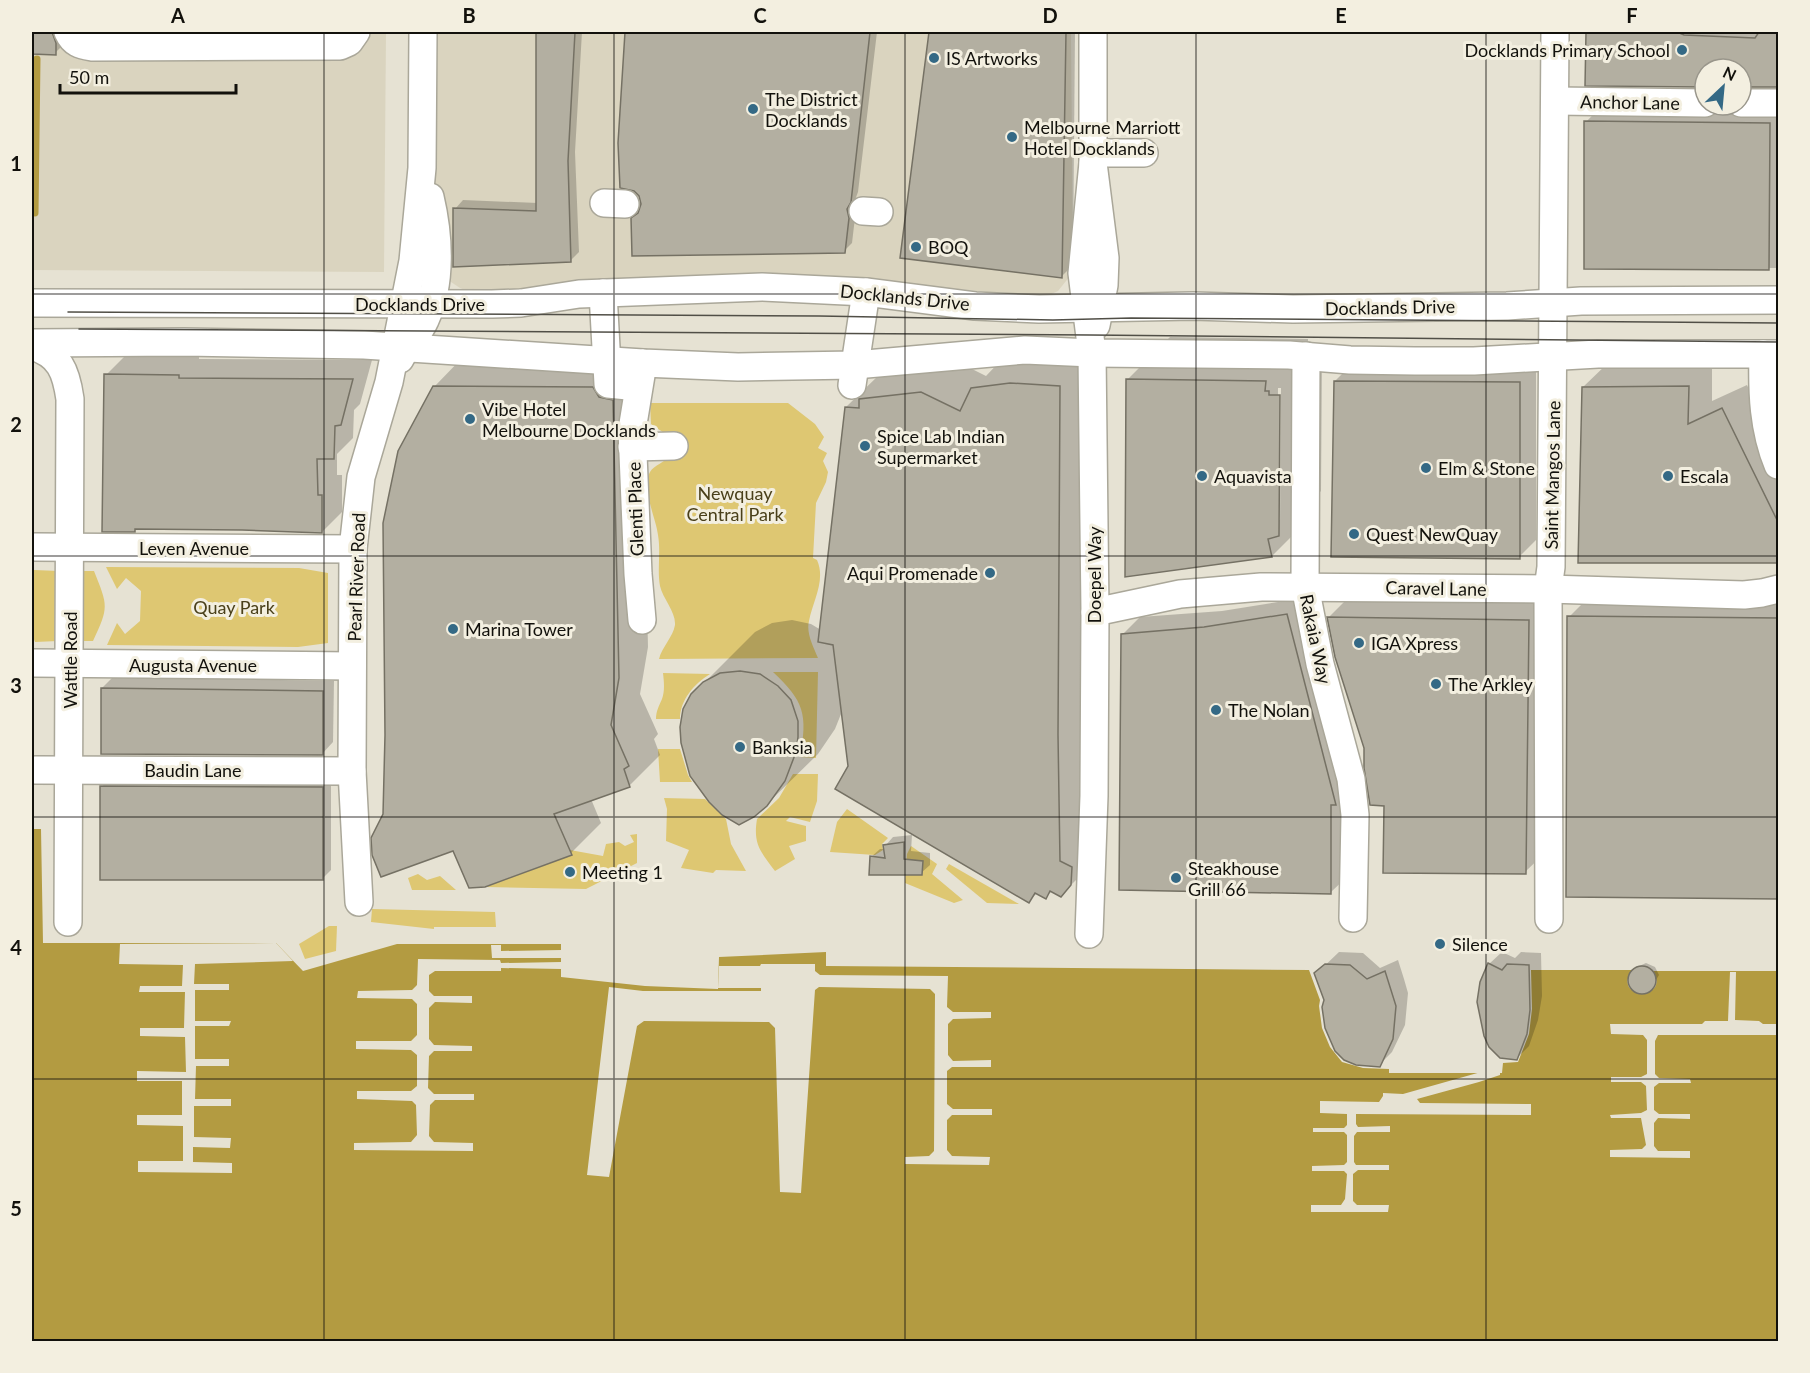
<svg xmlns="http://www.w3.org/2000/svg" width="1810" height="1373" viewBox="0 0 1810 1373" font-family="Lato,sans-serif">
  <rect width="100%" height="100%" fill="#e6e2d3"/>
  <g fill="#dad4bf">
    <polygon points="32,32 386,32 384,272 32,270"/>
    <polygon points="435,32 1071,32 1073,267 1070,276 1058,291 1047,296 1016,295 834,276 760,274 705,276 476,294 460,288 448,280 435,186"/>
  </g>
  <g fill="#dec772">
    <path d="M 650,403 L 788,403 L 815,424 L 824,437 L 818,448 L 827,453 L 823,461 L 828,472 L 826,482 L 816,503 L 813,558 L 817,560 C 826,580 813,601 809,621 C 806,633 813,646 818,658 L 659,659 C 662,647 673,637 675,625 C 676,612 663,599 660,586 C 657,570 661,552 658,535 C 656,518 641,488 650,472 C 654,465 665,463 671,454 L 667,435 L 651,424 Z"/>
    <polygon points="106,567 299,568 328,573 328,643 298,647 107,645 117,623 125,634 140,621 141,591 126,578 117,589"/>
    <polygon points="34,570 59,571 58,641 35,642 32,634 32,580"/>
    <path d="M 84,571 L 94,571 C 108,606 109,607 93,641 L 84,641 Z"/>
    <path d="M 773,672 L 818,672 L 816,758 L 800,757 C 808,714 804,701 773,672 Z"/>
    <path d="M 663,673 L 710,674 C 694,684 680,700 680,719 L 656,719 C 656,711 659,706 662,699 C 665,691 664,682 663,673 Z"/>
    <polygon points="658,749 680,749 688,775 692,782 660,782"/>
    <path d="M 793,774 L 818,774 L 817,801 L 810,822 L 790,817 L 786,821 L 806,826 L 806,841 L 789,846 L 795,859 L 775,871 C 760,851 753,844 757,819 L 779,798 Z"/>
    <polygon points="664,798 705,799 726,819 731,844 746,871 716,870 713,873 681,868 689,850 666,841 667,809"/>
    <polygon points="847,809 888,838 882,844 883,850 875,855 830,852 837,822"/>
    <polygon points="637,834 637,863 586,889 485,887 571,855 570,850 603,856 606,844 619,842 625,846 634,842 630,835"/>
    <polygon points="911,846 937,864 932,874 963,900 954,903 905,883 907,854"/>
    <polygon points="949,864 1019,904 987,903 946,869"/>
    <polygon points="418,874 427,880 440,876 456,890 412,890 408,878"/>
    <polygon points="372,909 495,912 496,927 434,927 434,929 371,922"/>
    <polygon points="329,926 337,926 336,951 305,959 299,944"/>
  </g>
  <path fill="#b39b41" d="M 32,829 L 41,829 L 43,943 L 276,943 L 303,971 L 397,944 L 561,944 L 561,977 L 645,986 L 718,989 L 719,957 L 826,952 L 826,966 L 1309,970 L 1320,1000 L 1319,1006 L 1322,1028 L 1330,1047 L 1342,1062 L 1363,1068 L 1389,1069 L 1389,1073 L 1502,1073 L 1503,1063 L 1518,1062 L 1529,1034 L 1532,1009 L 1531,970 L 1632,970 C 1611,1001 1673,1000 1652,971 L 1778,971 L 1778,1341 L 32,1342 Z"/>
  <g fill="#e6e2d3">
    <polygon points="276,943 293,961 195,964 194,984 229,984 229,990 195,990 195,1021 231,1021 229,1026 195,1026 195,1059 229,1059 229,1066 196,1066 195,1099 231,1099 231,1106 194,1106 194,1137 231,1138 230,1148 193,1147 193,1162 232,1163 232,1173 138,1172 138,1161 183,1161 183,1126 137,1125 137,1115 182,1115 182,1081 137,1081 137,1071 186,1072 185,1037 140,1036 140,1028 184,1028 185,992 139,992 140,986 182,986 183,965 119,964 120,944"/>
    <polygon points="491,945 501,945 501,951 561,950 561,958 492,958"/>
    <polygon points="418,959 500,960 501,963 561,962 561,969 501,968 501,971 435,971 429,975 429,991 434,996 472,996 472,1003 435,1002 429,1008 429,1039 434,1045 472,1046 472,1051 434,1051 429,1056 428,1088 434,1094 474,1094 474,1100 435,1100 430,1105 429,1136 434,1142 473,1143 473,1151 354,1150 354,1143 411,1142 417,1135 416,1105 412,1101 357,1099 357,1091 411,1091 417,1086 417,1055 411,1050 356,1049 356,1041 411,1041 417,1035 417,1004 412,999 357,998 358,991 412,990 417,985"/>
    <polygon points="761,964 815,964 815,971 820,975 948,976 947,1007 953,1012 991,1012 991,1018 953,1019 948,1024 948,1055 953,1061 991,1060 991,1067 952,1067 947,1071 947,1104 953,1109 992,1109 992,1115 952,1115 947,1120 947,1150 952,1156 990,1157 989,1165 905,1164 905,1157 929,1156 934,1151 935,994 930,989 819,987 815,990 801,1193 780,1192 775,1028 769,1022 644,1021 637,1026 609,1177 587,1175 609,987 643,991 761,991 761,988 718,988 719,966 760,966"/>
    <polygon points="1730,972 1736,972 1735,1020 1759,1021 1763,1024 1778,1024 1778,1035 1658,1035 1655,1041 1655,1074 1659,1078 1690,1079 1691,1083 1659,1083 1654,1087 1654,1110 1659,1114 1690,1114 1690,1119 1658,1118 1654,1123 1654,1146 1658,1151 1690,1151 1690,1158 1610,1157 1610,1150 1642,1149 1646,1145 1641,1118 1611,1118 1610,1115 1641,1113 1647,1110 1646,1086 1641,1082 1611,1082 1611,1077 1641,1077 1647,1074 1647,1040 1643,1035 1611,1034 1610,1024 1702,1024 1705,1021 1728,1021"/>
    <polygon points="1481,1072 1500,1073 1500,1075 1479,1082 1417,1099 1420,1103 1531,1104 1531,1115 1356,1114 1356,1124 1358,1127 1390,1126 1390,1132 1357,1132 1354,1136 1354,1162 1356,1165 1389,1165 1389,1170 1358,1170 1353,1174 1353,1201 1357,1205 1389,1205 1388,1212 1311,1212 1311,1205 1341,1205 1345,1199 1347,1174 1344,1171 1312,1171 1312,1166 1344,1165 1347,1162 1347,1135 1344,1132 1313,1132 1313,1128 1344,1128 1347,1125 1347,1114 1320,1113 1320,1101 1379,1102 1383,1096 1383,1093 1403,1094"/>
  </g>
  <g fill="#0003" fill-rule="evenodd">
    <polygon points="32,32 72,32 72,36 55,53 32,53"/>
    <polygon points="537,32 582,32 575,152 579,252 570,261 455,209 463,200 538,203"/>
    <polygon points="627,32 877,32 858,192 855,200 856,209 852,243 844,251 640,212 642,204 619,143"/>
    <polygon points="931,32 1075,32 1073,265 1062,276 901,257"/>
    <polygon points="1587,32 1778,32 1778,86 1741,85 1741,69 1705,69 1705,85 1587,84"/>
    <polygon points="1613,94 1705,105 1741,105 1778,95 1778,268 1585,267 1586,122"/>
    <path d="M 1170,337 L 1308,339 L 1308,348 L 1322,353 L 1321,491 L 1311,501 L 1315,513 L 1272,556 L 1127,380 ZM 1278,388 L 1281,388 L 1280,520 L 1277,520 Z"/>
    <polygon points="1092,354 1094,862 1061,895 1052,891 1045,898 1037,893 1029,901 850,767 843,709 835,729 818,754 766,805 692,695 755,632 772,623 792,620 811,624 821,630 846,407 879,375 954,360 986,376 1005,356"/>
    <polygon points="126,355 199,356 199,359 372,360 360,404 354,410 353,438 337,454 337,475 342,475 342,512 322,532 291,529 137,528 135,530 106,375"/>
    <polygon points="464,356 642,370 648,647 640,694 658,734 654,739 660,755 630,785 591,799 601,823 571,853 454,849 385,815 434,387"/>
    <polygon points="1712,362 1712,401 1747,385 1778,450 1778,562 1583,387 1608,363"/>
    <polygon points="1352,364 1536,366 1536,540 1519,557 1335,381"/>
    <polygon points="1353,593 1553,596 1550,848 1525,872 1386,804 1366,748 1329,617"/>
    <polygon points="1303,598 1352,787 1348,876 1331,892 1123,634 1140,617 1222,611"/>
    <polygon points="1586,600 1778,602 1778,898 1569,617"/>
    <polygon points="113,677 334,681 333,742 322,754 102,688"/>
    <polygon points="110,778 331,779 331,870 322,879 102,787"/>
    <polygon points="912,835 911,851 930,853 930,865 921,873 871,857 880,849 886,849 885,846 893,837"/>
    <polygon points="1339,952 1363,953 1380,968 1398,960 1404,979 1408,993 1405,1025 1392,1052 1379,1065 1326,1000 1316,974"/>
    <polygon points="1502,952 1515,958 1521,952 1541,953 1542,996 1538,1020 1529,1046 1516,1059 1489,964"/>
    <polygon points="1646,963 1655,967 1659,975 1650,990 1638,992 1632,988 1629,980 1637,967"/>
  </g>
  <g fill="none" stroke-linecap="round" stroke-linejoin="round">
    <polyline stroke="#b39b41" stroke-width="7" points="35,213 37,59"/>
  </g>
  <g fill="#b3afa1" stroke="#757164" stroke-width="1.5">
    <polygon points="32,32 52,32 56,43 56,55 32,54"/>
    <polygon points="536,32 575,32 568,161 571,262 453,267 453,208 536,211"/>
    <polygon points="625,32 870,32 851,202 847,209 849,218 845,253 632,256 631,218 638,213 641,204 639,196 634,191 620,188 618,143"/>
    <polygon points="929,32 1066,32 1062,278 900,258"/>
    <polygon points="1586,32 1677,32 1684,35 1755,38 1759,32 1779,32 1779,87 1741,87 1741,69 1705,69 1705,87 1585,86"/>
    <polygon points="1584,121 1770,123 1769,270 1584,269"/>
    <polygon points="104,374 179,375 179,378 353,379 341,425 335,426 334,459 317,459 318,495 322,495 322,533 242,530 135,529 135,532 102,532"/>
    <polygon points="1126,379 1266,381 1265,391 1269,391 1269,395 1280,395 1279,536 1268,539 1272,557 1125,577"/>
    <polygon points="1334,381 1520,382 1520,559 1331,557"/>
    <polygon points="1010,383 1060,386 1058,735 1060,861 1072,867 1071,885 1061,897 1050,891 1046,899 1035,893 1029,903 835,789 848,766 833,645 818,642 845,407 859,408 859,399 921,392 960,411 971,388"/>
    <polygon points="433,386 593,387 599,397 613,400 619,678 611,725 629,766 624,769 630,787 554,814 572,855 485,887 469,888 453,851 381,877 372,855 371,838 383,814 385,735 383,523 398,451"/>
    <polygon points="1689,386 1688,424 1722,408 1779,524 1779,563 1578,563 1582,387"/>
    <polygon points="1287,614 1336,805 1331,805 1331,894 1119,890 1121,634 1204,627"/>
    <polygon points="1567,616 1779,618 1779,899 1566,897"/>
    <polygon points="1327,617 1529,620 1526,874 1383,873 1384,806 1370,805 1364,768 1364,748 1335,657"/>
    <polygon points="740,671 760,674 778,686 791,700 798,721 798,737 796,752 785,781 767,806 754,817 739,825 722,815 709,802 690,776 681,743 680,727 683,709 691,694 703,682 720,673"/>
    <polygon points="101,688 323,691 323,755 101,754"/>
    <polygon points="100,786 323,787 323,880 100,880"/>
    <polygon points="904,842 904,859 923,861 922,875 869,875 870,856 885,858 883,845"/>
    <polygon points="1488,963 1502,970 1507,964 1529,965 1530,1010 1527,1034 1517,1060 1500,1058 1489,1047 1484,1036 1477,1002 1480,982"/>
    <polygon points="1325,964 1350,965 1367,979 1385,971 1396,1006 1393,1039 1380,1067 1356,1065 1344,1060 1335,1051 1325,1028 1322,1007 1324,1000 1314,973"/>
    <circle cx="1642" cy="980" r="14"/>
  </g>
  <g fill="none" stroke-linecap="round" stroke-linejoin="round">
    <g stroke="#aaa799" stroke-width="30">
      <g id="minor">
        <path d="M 68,32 C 73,43 80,45 92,47 L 340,46 L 349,42 L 356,32"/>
        <polyline points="1093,32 1093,163 1105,258 1104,285 1096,325"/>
        <polyline points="1556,101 1705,103"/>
        <polyline points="1741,103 1778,103"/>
        <polyline points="1093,153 1144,153"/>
        <polyline points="604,203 625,204"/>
        <polyline points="863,211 879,212"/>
        <polyline points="603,293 608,384 638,387"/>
        <polyline points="32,303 492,304 521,303 579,294 762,287 866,292 975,306 1039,309 1193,306 1293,309 1507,306 1581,301 1778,300"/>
        <polyline points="32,343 184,342 364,345 643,363 738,367 855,365 1025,350 1092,353 1289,355 1350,360 1415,361 1474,361 1598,354 1778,354"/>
        <path d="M 32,346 C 60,355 66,371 70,399 L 68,922"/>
        <path d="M 1763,354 C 1762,392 1763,429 1778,465"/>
        <polyline points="1306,356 1305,586 1320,664 1351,779 1355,815 1353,918"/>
        <path d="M 400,359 C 407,345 419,334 425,320 C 442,283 439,235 430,197"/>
        <polyline points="852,385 866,292"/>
        <polyline points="632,447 674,446"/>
        <polyline points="35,547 353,549"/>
        <polyline points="1095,612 1180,594 1261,587 1548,589 1744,595 1762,593 1778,589"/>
        <polyline points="642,620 638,574 632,430 643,363"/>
        <polyline points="34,663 352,666"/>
        <polyline points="35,770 352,771"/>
        <polyline points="359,902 352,771 353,549 361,477 389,382 413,261 422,168 423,32"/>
        <polyline points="1549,919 1548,589 1551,567 1555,32"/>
        <polyline points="1089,934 1094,796 1095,612 1092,353 1082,273 1093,163"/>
      </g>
    </g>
    <use href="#minor" stroke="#fff" stroke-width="27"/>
    <g stroke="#514f47" stroke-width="1.5">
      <polyline points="68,312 819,316 1053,320 1131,318 1778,323"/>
      <polyline points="79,329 1090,335 1778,342"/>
    </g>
  </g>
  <path fill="none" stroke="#12110c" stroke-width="1.5" stroke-opacity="0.55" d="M 324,32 L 324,1342M 614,32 L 614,1342M 905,32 L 905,1342M 1196,32 L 1196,1342M 1486,32 L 1486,1342M 32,294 L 1778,294M 32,556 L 1778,556M 32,817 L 1778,817M 32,1079 L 1778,1079"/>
  <g fill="#346985" stroke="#f3efe0" stroke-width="2">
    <circle cx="1682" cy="50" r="6"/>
    <circle cx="934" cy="58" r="6"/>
    <circle cx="753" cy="109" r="6"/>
    <circle cx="1012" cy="137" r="6"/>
    <circle cx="916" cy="247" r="6"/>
    <circle cx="470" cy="419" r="6"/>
    <circle cx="865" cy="446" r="6"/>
    <circle cx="1426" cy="468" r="6"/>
    <circle cx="1202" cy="476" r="6"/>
    <circle cx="1668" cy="476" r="6"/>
    <circle cx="1354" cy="534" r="6"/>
    <circle cx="990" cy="573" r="6"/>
    <circle cx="453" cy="629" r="6"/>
    <circle cx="1359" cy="643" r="6"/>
    <circle cx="1436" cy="684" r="6"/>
    <circle cx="1216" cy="710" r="6"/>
    <circle cx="740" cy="747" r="6"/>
    <circle cx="570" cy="872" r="6"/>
    <circle cx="1176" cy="878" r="6"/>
    <circle cx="1440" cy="944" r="6"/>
  </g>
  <g text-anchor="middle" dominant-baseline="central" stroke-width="6" stroke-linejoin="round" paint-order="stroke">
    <g font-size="18" fill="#12110c" stroke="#f3efe0" text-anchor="start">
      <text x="1670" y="50" text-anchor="end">Docklands Primary School</text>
      <text x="946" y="58">IS Artworks</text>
      <text x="765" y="99">The District<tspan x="765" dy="21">Docklands</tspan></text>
      <text x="1024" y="127">Melbourne Marriott<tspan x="1024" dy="21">Hotel Docklands</tspan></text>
      <text x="928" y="247">BOQ</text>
      <text x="482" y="409">Vibe Hotel<tspan x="482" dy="21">Melbourne Docklands</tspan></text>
      <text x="877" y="436">Spice Lab Indian<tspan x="877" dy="21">Supermarket</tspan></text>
      <text x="1438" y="468">Elm &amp; Stone</text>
      <text x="1214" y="476">Aquavista</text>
      <text x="1680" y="476">Escala</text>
      <text x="1366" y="534">Quest NewQuay</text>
      <text x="978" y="573" text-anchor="end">Aqui Promenade</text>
      <text x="465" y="629">Marina Tower</text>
      <text x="1371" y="643">IGA Xpress</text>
      <text x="1448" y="684">The Arkley</text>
      <text x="1228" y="710">The Nolan</text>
      <text x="752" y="747">Banksia</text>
      <text x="1188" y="868">Steakhouse<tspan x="1188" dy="21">Grill 66</tspan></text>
      <text x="582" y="872">Meeting 1</text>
      <text x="1452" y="944">Silence</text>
    </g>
    <g font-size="18" fill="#12110c" stroke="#f3efe0">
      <text transform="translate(1630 102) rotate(1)">Anchor Lane</text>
      <text transform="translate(905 297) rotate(6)">Docklands Drive</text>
      <text x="420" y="304">Docklands Drive</text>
      <text transform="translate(1390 307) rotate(-1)">Docklands Drive</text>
      <text transform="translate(1552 475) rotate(-89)">Saint Mangos Lane</text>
      <text transform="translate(635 509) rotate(-92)">Glenti Place</text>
      <text x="194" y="548">Leven Avenue</text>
      <text transform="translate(1094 575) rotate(-90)">Doepel Way</text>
      <text transform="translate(356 577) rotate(-88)">Pearl River Road</text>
      <text transform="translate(1436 588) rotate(1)">Caravel Lane</text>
      <text transform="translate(1316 639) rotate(78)">Rakaia Way</text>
      <text transform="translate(70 660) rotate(-90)">Wattle Road</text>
      <text x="193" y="665">Augusta Avenue</text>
      <text x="193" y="770">Baudin Lane</text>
    </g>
    <g font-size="18" fill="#4a401a" stroke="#f3efe0">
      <text x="735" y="493">Newquay<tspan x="735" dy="21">Central Park</tspan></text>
      <text x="234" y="607">Quay Park</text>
    </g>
  </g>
  <rect width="1810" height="1373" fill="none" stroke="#f3efe0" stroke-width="66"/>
  <g transform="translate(1723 87) rotate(26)"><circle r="28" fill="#f3efe0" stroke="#99968b" stroke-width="1.5"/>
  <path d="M0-4.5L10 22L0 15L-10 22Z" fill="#346985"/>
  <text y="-9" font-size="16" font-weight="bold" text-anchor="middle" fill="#12110c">N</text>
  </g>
  <path d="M60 84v9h176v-9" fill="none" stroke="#12110c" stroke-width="3"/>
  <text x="69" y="84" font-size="18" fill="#12110c" stroke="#f3efe0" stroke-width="4.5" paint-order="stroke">50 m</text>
  <rect x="33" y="33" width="1744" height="1307" fill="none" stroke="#12110c" stroke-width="2"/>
  <g font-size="20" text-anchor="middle" font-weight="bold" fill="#12110c">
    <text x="178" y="23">A</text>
    <text x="469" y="23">B</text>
    <text x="760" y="23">C</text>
    <text x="1050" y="23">D</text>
    <text x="1341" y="23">E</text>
    <text x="1632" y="23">F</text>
    <text x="16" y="171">1</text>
    <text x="16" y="432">2</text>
    <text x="16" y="693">3</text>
    <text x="16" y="955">4</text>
    <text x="16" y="1216">5</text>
  </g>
</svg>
